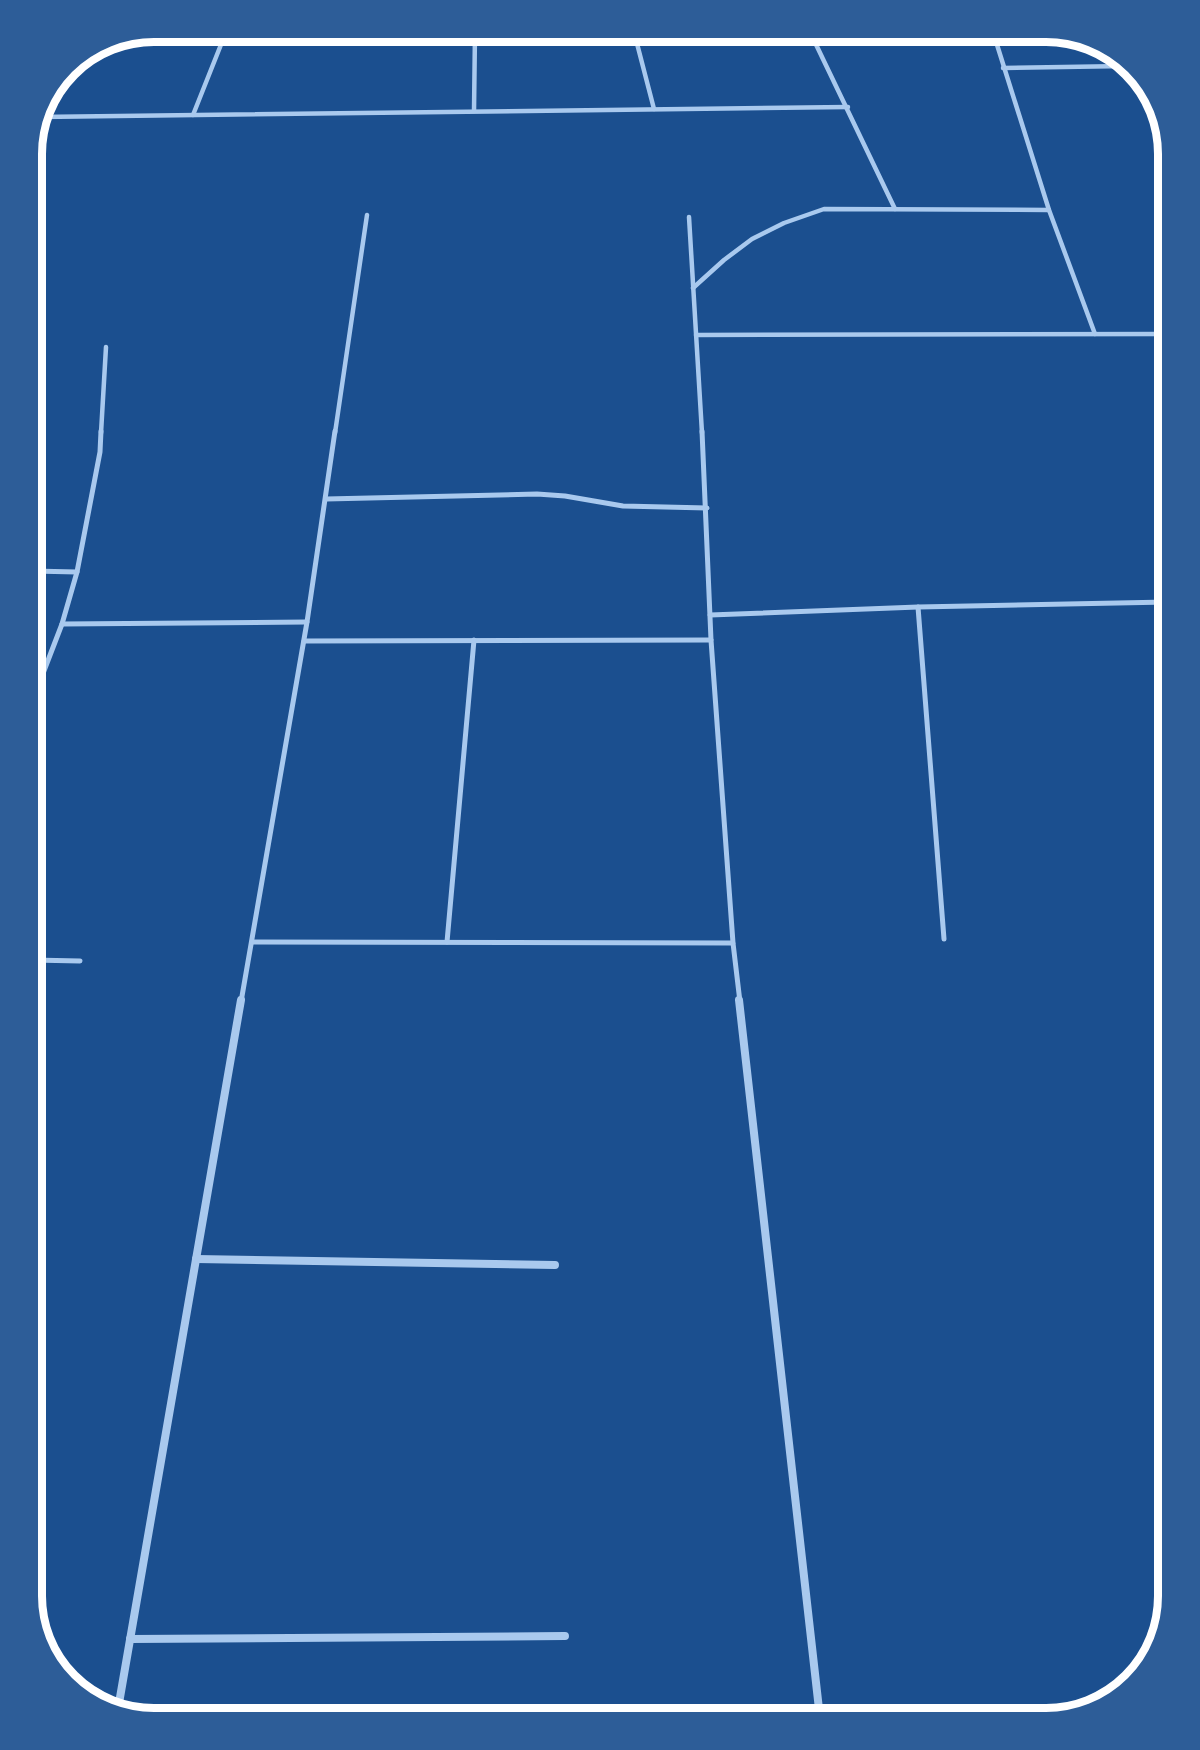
<svg xmlns="http://www.w3.org/2000/svg" width="1200" height="1750" viewBox="0 0 1200 1750" font-family="Signika,sans-serif">
  <rect width="100%" height="100%" fill="#1b4f8f"/>
  <g fill="none" stroke-linecap="round" stroke-linejoin="round">
    <g stroke="#a9c9ee" stroke-width="4.5">
      <polyline points="634,32 654,109"/>
      <polyline points="810,32 895,209"/>
      <polyline points="993,32 1049,210 1095,334"/>
      <polyline points="1003,68 1126,66"/>
      <polyline points="474,111 475,32"/>
      <polyline points="193,115 226,32"/>
      <polyline points="39,117 848,107"/>
      <polyline points="689,217 702,433"/>
      <polyline points="693,288 724,260 752,239 784,223 824,209 1049,210"/>
      <polyline points="696,335 1168,334"/>
      <polyline points="101,433 106,347"/>
      <polyline points="335,433 367,215"/>
    </g>
    <g stroke="#a9c9ee" stroke-width="5">
      <polyline points="702,431 711,640 733,943 740,1002"/>
      <polyline points="326,499 537,494 565,496 623,506 707,508"/>
      <polyline points="32,571 77,572"/>
      <polyline points="918,607 944,939"/>
      <polyline points="710,615 918,607 1168,602"/>
      <polyline points="62,624 307,622"/>
      <polyline points="304,641 711,640"/>
      <polyline points="32,702 62,624 77,572 100,452 101,431"/>
      <polyline points="252,942 733,943"/>
      <polyline points="447,942 474,640"/>
      <polyline points="32,960 80,961"/>
      <polyline points="241,1002 307,622 335,431"/>
    </g>
    <g stroke="#a9c9ee" stroke-width="8">
      <polyline points="739,1000 820,1718"/>
      <polyline points="196,1259 555,1265"/>
      <polyline points="130,1639 565,1636"/>
      <polyline points="118,1709 241,1000"/>
    </g>
  </g>
  <path d="M0 0H1200V1750H0ZM154 42H1046A112 112 0 0 1 1158 154V1596A112 112 0 0 1 1046 1708H154A112 112 0 0 1 42 1596V154A112 112 0 0 1 154 42Z" fill="#2d5d98" fill-rule="evenodd"/>
  <path fill="none" stroke="#fff" stroke-width="8" d="M154 42H1046A112 112 0 0 1 1158 154V1596A112 112 0 0 1 1046 1708H154A112 112 0 0 1 42 1596V154A112 112 0 0 1 154 42Z"/>
</svg>
